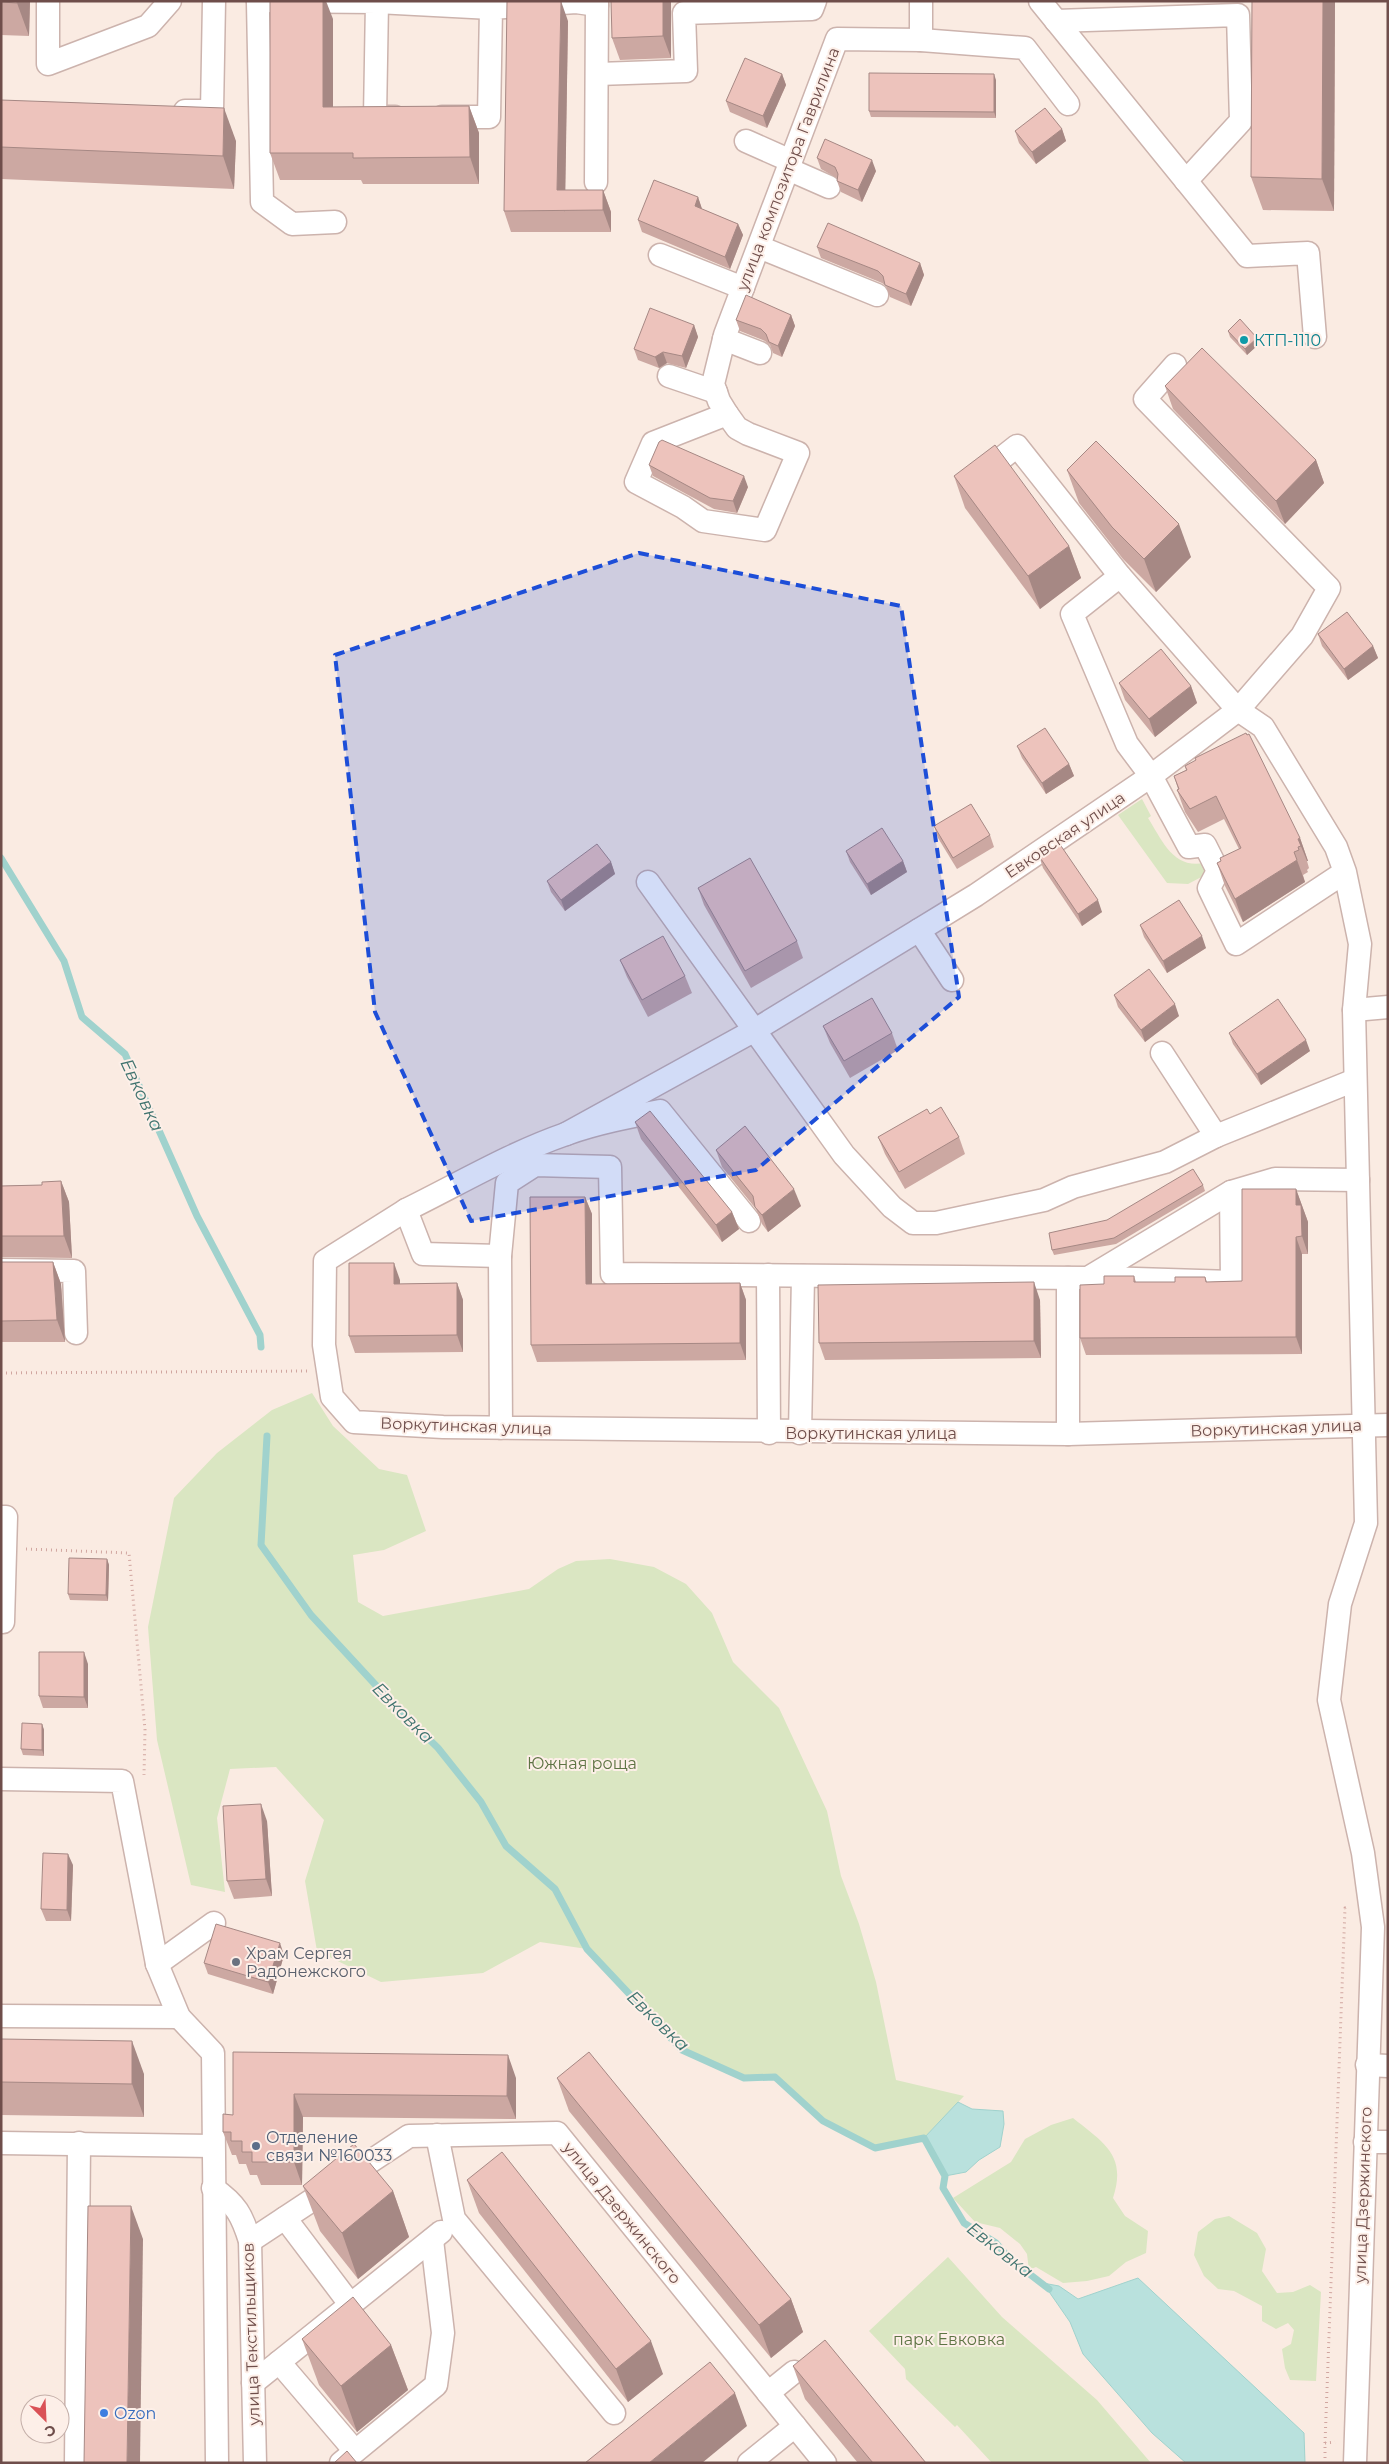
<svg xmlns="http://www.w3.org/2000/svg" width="1389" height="2464" viewBox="0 0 1389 2464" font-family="Montserrat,sans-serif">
  <rect width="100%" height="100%" fill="#faebe2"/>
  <g fill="#dae6c2">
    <path d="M 1142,799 L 1151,816 L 1148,818 C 1162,840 1173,869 1204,863 L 1209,873 L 1188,884 L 1167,883 L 1118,815 Z"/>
    <polygon points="312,1393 333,1426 379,1469 407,1475 426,1531 384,1550 353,1555 358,1602 383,1616 529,1589 558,1569 576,1561 610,1559 654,1567 686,1584 712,1613 733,1662 779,1708 827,1811 841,1876 859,1924 876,1982 896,2080 964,2096 924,2138 875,2148 823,2121 775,2077 744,2078 682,2050 587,1949 540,1942 483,1973 381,1982 317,1951 305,1881 324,1820 276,1767 230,1769 217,1818 225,1892 191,1885 157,1740 148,1627 174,1498 217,1453 272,1410"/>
    <path d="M 1073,2118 C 1104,2143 1127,2155 1113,2198 L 1125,2216 L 1148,2231 L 1146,2253 L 1126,2262 L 1109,2276 L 1087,2281 L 1063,2283 L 1036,2267 L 1029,2270 L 1027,2254 L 1020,2244 L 1000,2228 L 975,2222 L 953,2198 L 1011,2162 L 1025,2139 L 1051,2125 Z"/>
    <polygon points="1229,2216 1257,2233 1266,2249 1262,2271 1277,2293 1293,2292 1310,2285 1321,2292 1316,2381 1290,2380 1285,2368 1282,2349 1291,2344 1294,2330 1288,2323 1276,2329 1262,2321 1262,2306 1234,2291 1218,2289 1204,2276 1194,2255 1198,2232 1215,2219"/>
    <polygon points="948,2257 1002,2317 1097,2400 1151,2463 992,2463 957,2425 955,2427 906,2379 905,2369 869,2331"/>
  </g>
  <g fill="#b9e1dd" stroke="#a0d2cd">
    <polygon points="958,2102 972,2109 1003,2111 1004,2124 1000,2147 979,2160 966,2172 945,2176 924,2138"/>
    <polygon points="1138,2278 1304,2433 1305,2463 1186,2463 1152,2433 1083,2354 1070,2322 1043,2283 1059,2286 1078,2299"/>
  </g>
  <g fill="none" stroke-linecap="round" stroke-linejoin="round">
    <g stroke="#a0d2cd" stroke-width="7">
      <polyline points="1,858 64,961 82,1017 125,1054 197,1216 260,1335 261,1347"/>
      <polyline points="267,1436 261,1545 311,1615 396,1707 438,1748 481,1802 506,1846 555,1889 587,1949 682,2050 744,2078 775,2077 823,2121 875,2148 924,2138 945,2176 943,2188 964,2223 996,2243 1010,2259 1049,2289"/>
    </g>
    <g stroke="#ccb3ad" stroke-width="25">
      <g id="minor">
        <polyline points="48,1 48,64 148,26 170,1"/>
        <polyline points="258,1 377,2 375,117 395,117"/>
        <polyline points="1040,1 1247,256 1308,253 1315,337"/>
        <polyline points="377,2 491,8"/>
        <polyline points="258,3 262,202 292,224 335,222"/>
        <polyline points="1056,21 1238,15 1241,121 1186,181"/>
        <polyline points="921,40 1025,48 1068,104"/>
        <polyline points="598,74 686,71 684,13 812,9 815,1"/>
        <polyline points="185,111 212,111 214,1"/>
        <polyline points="442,117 489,117 491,8 576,2 597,5"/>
        <polyline points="746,141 791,161"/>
        <polyline points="788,169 829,187"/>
        <polyline points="596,182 597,1"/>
        <polyline points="759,247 877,295"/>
        <polyline points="660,255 743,288"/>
        <polyline points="724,339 760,353"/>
        <polyline points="669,376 716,392"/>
        <polyline points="727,414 719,401 713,384 725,335 837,39 921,40 921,1"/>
        <polygon points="727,414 737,428 748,434 798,453 765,530 703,521 683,507 636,482 653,443"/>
        <polyline points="979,476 1017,446 1120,576"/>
        <polyline points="1345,872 1236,944 1209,888 1218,871 1205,845 1189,847 1151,776 1127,744 1072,614 1120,576 1238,710 1263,727 1336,847 1345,872 1360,944 1354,1010 1366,1523 1340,1604 1329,1700 1363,1853 1373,1927 1355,2463"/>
        <polyline points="648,882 844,1155 892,1207 913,1223 936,1223 1044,1200 1073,1187 1165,1162 1216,1136"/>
        <polyline points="919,930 952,980"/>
        <polyline points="1354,1010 1388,1007"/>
        <polyline points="1162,1053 1216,1136 1355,1080"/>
        <polyline points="566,1134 755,1030 919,930 976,895 1151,776 1238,710 1302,636 1329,588 1145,399 1175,365"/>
        <path d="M 406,1210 C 459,1184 511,1153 566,1134 C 597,1123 628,1117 660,1111 L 749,1221"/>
        <polyline points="500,1256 507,1183 535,1165 610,1167 612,1274 1088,1278 1231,1192 1275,1179 1358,1180"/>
        <polyline points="1,1270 74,1271 76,1333"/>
        <polyline points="768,1275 769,1433"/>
        <polyline points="1104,1278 1232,1282 1231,1192"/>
        <polyline points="501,1428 500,1256 423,1254 406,1210 325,1261 324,1345 332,1397 354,1422 443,1427 1068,1434 1388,1425"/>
        <polyline points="800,1433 803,1276"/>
        <polyline points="1068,1434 1068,1278"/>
        <polyline points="1,1517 6,1517 3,1622 1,1622"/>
        <polyline points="1,1779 122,1781 157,1964 179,2017 213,2053 217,2463"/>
        <polyline points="157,1964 214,1923"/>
        <polyline points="1,2016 179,2017"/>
        <polyline points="1367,2065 1388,2066"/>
        <polyline points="437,2135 454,2219 614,2413"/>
        <polyline points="1365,2142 1388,2142"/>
        <polyline points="1,2143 213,2146"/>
        <path d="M 213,2188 C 236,2204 242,2215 250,2241 L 255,2463"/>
        <polyline points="285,2218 350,2304"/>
        <polyline points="250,2241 409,2136 557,2133 825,2463"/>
        <polyline points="279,2362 355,2451"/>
        <polyline points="253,2383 441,2232"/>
        <polyline points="768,2393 794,2372"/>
        <polyline points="76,2463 79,2143"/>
        <polyline points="341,2463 436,2385 443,2333 432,2240"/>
        <polyline points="749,2463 795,2426"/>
      </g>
    </g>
    <g stroke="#d1a6a0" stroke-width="3" stroke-dasharray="1 4" stroke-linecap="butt">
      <polyline points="1,1373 307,1371"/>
      <polyline points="26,1549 129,1553 145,1730 144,1775"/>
      <polyline points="1325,2443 1345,1908 1348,1909"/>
      <polyline points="1325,2463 1325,2443 1335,2442"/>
    </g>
    <use href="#minor" stroke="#fff" stroke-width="22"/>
  </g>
  <g fill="#cca8a2">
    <polygon points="1,1 30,1 29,36 1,35"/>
    <polygon points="671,1 671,58 620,60 612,38"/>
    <polygon points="1252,1 1335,1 1334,211 1263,210 1251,177"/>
    <polygon points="333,19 333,107 469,106 479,133 479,184 363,184 361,180 280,180 270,153"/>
    <polygon points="568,21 565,190 603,190 611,212 611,232 511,232 504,211"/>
    <polygon points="782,74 786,85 767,128 730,112 726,101"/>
    <polygon points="996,80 996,118 871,117 869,111"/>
    <polygon points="1,100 236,141 234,189 2,179 1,177"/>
    <polygon points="1062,129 1066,141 1036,164 1019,143 1015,131"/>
    <polygon points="817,158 876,171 862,202 841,192 837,181 837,178 821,169"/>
    <polygon points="698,197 702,209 738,224 743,235 730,269 642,232 638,220"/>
    <polygon points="817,247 920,263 924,275 911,306 890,297 886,286 882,283 821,258"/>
    <polygon points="791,315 795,326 782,357 773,353 770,345 765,341 740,331 736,320"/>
    <polygon points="694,325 698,337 686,368 667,363 659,368 638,360 634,349"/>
    <polygon points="1228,331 1257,338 1259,344 1247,355 1230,337"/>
    <polygon points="1165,386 1316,460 1324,483 1285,524 1173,409"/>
    <polygon points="649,465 748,487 737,513 714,509 653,476"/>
    <polygon points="1067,470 1191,557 1156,592 1123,559 1079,503"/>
    <polygon points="954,476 1069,546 1081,578 1040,609 965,508"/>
    <polygon points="1318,634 1373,646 1378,658 1348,680 1322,646"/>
    <polygon points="1119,683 1191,686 1197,703 1155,737 1125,700"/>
    <polygon points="1017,746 1069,764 1074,776 1046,794 1022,758"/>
    <polygon points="1185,766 1300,838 1308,861 1307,861 1309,868 1307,870 1308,872 1303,875 1305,882 1243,922 1225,886 1217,863 1221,861 1239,849 1224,819 1198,832 1185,812 1177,790 1178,789 1174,776 1186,770"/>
    <polygon points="934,826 990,835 994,847 957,869 938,838"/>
    <polygon points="846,851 903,861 907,872 871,895 850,862"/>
    <polygon points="1039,856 1102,912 1082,926 1043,868"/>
    <polygon points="611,862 615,874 565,911 551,892 547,881"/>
    <polygon points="698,888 797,941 803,958 751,988 704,905"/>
    <polygon points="1140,925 1206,948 1167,973 1144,937"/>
    <polygon points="620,960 685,976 692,993 648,1017 627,977"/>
    <polygon points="1114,995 1179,1016 1145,1042 1118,1007"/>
    <polygon points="823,1026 892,1033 898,1050 850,1078 830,1043"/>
    <polygon points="1229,1033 1310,1051 1261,1085 1233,1044"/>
    <polygon points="930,1114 959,1137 965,1154 905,1189 885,1154 878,1137"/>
    <polygon points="635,1122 732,1212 739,1229 722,1242 641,1139"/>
    <polygon points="716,1150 801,1206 768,1232 762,1224 756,1209 722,1167"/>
    <polygon points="61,1181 69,1202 72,1258 1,1257 1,1186 42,1185"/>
    <polygon points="1203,1185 1205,1191 1116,1244 1054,1255 1052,1250 1107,1220"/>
    <polygon points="1296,1189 1308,1222 1308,1254 1302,1254 1302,1354 1086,1355 1080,1338 1104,1284 1134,1276 1136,1282 1175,1282 1205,1277 1207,1282 1242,1281"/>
    <polygon points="585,1197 592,1214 592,1284 740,1283 746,1300 746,1360 537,1362 531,1345"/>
    <polygon points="1,1262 53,1262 61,1284 65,1342 1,1342"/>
    <polygon points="400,1280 400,1284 457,1283 463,1300 463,1352 355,1353 349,1336"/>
    <polygon points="1040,1300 1041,1358 825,1360 819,1343"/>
    <polygon points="107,1559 109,1565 108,1601 70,1600 68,1594"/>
    <polygon points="88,1664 88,1708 43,1708 39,1696"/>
    <polygon points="42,1724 44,1730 44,1756 23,1755 21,1749"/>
    <polygon points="267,1821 272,1896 234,1899 227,1881"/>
    <polygon points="73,1865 71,1921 46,1921 41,1909"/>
    <polygon points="284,1955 273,1994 208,1974 204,1963"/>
    <polygon points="1,2039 144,2074 144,2117 1,2115"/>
    <polygon points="233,2052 516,2078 516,2119 303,2117 302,2185 261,2185 257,2175 250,2175 246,2164 239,2164 236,2155 232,2155 223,2132 233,2115"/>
    <polygon points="557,2078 791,2299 803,2332 771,2358 569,2111"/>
    <polygon points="467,2180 663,2374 628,2402 479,2213"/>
    <polygon points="303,2186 393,2191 409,2237 358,2279 320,2231"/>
    <polygon points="302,2339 391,2345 408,2390 357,2432 319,2385"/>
    <polygon points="793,2366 926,2463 858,2463 805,2399"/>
  </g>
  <g fill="#a68884">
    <polygon points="17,1 30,1 29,36 17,3"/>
    <polygon points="323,1 326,1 333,19 333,134 323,107"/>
    <polygon points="561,1 568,21 565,212 557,190"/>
    <polygon points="663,1 671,1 671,58 663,36"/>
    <polygon points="1323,1 1335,1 1334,211 1322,179"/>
    <polygon points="782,74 786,85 767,128 763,116"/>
    <polygon points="994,74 996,80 996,118 994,112"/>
    <polygon points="469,106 479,133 479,184 470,157"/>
    <polygon points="224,108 236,141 234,189 223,156"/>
    <polygon points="1062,129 1066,141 1036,164 1032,152"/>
    <polygon points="872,160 876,171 862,202 858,190"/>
    <polygon points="603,190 611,212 611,232 603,210"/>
    <polygon points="698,197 702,209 699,218 695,206"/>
    <polygon points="738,224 743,235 730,269 725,257"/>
    <polygon points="920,263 924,275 911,306 906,294"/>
    <polygon points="791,315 795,326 782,357 778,346"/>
    <polygon points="694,325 698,337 686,368 682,356"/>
    <polygon points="1257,338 1259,344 1247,355 1245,349"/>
    <polygon points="663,352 667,363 659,368 655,357"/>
    <polygon points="1316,460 1324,483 1285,524 1276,501"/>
    <polygon points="744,476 748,487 737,513 733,501"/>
    <polygon points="1179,524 1191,557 1156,592 1144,559"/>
    <polygon points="1069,546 1081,578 1040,609 1028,576"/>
    <polygon points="1373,646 1378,658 1348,680 1344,669"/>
    <polygon points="1191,686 1197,703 1155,737 1149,719"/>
    <polygon points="1069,764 1074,776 1046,794 1042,783"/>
    <polygon points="1300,838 1308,861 1307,861 1298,839"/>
    <polygon points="1297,860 1305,882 1243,922 1235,899"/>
    <polygon points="903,861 907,872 871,895 867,884"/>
    <polygon points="611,862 615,874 565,911 561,900"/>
    <polygon points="1098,900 1102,912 1082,926 1078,914"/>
    <polygon points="1202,936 1206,948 1167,973 1163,961"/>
    <polygon points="1175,1004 1179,1016 1145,1042 1141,1030"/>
    <polygon points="1306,1040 1310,1051 1261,1085 1257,1074"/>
    <polygon points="61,1181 69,1202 72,1258 64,1236"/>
    <polygon points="794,1189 801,1206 768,1232 762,1215"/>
    <polygon points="1296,1189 1308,1222 1308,1254 1302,1236 1296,1205"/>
    <polygon points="585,1197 592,1214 592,1301 586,1284"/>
    <polygon points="732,1212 739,1229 722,1242 716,1225"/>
    <polygon points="1296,1237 1302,1254 1302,1354 1296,1337"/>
    <polygon points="53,1262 61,1284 65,1342 57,1320"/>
    <polygon points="394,1263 400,1280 400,1301 394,1284"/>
    <polygon points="1034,1282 1040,1300 1041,1358 1034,1341"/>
    <polygon points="457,1283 463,1300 463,1352 457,1335"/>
    <polygon points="740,1283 746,1300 746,1360 740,1343"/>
    <polygon points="107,1559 109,1565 108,1601 106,1595"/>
    <polygon points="84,1652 88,1664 88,1708 84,1697"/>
    <polygon points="1,1689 2,1691 2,1736 1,1734"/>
    <polygon points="42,1724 44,1730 44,1756 42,1750"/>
    <polygon points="261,1804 267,1821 272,1896 266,1879"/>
    <polygon points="68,1854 73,1865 71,1921 67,1910"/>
    <polygon points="280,1943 284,1955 273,1994 268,1982"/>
    <polygon points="132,2041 144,2074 144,2117 132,2084"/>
    <polygon points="508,2055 516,2078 516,2119 507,2096"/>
    <polygon points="294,2094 303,2117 302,2185 294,2162"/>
    <polygon points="393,2191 409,2237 358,2279 342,2233"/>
    <polygon points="131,2206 143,2239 140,2463 127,2463"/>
    <polygon points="791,2299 803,2332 771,2358 759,2325"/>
    <polygon points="651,2341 663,2374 628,2402 616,2369"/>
    <polygon points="391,2345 408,2390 357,2432 341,2386"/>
    <polygon points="735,2393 747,2426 702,2463 649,2463"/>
  </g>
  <g fill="#edc3bc" stroke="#a68884">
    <polygon points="1,1 17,1 17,3 1,2"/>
    <polygon points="270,1 323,1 323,107 469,106 470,157 353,158 353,153 270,153"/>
    <polygon points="507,1 561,1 557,190 603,190 603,210 504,211"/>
    <polygon points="611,1 663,1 663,36 612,38"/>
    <polygon points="1252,1 1323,1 1322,179 1251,177"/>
    <polygon points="745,58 782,74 763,116 726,101"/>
    <polygon points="869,73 994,74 994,112 869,111"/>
    <polygon points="1,100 224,108 223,156 1,147"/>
    <polygon points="1045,108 1062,129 1032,152 1015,131"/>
    <polygon points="825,139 872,160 858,190 837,181 838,174 835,167 817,158"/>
    <polygon points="654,180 698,197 695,206 738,224 725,257 638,220"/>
    <polygon points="828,223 920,263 906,294 885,285 883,276 878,271 817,247"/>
    <polygon points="746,295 791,315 778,346 769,342 766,334 761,329 736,320"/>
    <polygon points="650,308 694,325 682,356 663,352 655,357 634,349"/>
    <polygon points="1240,319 1257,338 1245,349 1228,331"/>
    <polygon points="1202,348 1316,460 1276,501 1165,386"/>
    <polygon points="662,440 744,476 733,501 710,498 649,465 659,442"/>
    <polygon points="1096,441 1179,524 1144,559 1112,527 1067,470"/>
    <polygon points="995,445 1069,546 1028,576 954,476"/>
    <polygon points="1347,612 1373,646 1344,669 1318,634"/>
    <polygon points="1161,649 1191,686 1149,719 1119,683"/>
    <polygon points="1045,728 1069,764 1042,783 1017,746"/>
    <polygon points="1246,733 1247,735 1249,734 1300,838 1298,839 1301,846 1298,847 1299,850 1294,852 1297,860 1235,899 1217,863 1221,861 1220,858 1241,848 1216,796 1190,809 1177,790 1179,789 1174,776 1187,770 1185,766 1196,760 1195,758"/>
    <polygon points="971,804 990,835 953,858 934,826"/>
    <polygon points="882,828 903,861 867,884 846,851"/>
    <polygon points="1059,843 1098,900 1078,914 1039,856"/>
    <polygon points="597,844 611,862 561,900 547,881"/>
    <polygon points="750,858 797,941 745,971 698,888"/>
    <polygon points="1179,900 1202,936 1163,961 1140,925"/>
    <polygon points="663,936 685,976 642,1000 620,960"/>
    <polygon points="1149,969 1175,1004 1141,1030 1114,995"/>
    <polygon points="872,998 892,1033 844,1061 823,1026"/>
    <polygon points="1278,999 1306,1040 1257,1074 1229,1033"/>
    <polygon points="941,1107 959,1137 899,1172 878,1137 927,1109 930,1114"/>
    <polygon points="650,1111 732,1212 716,1225 635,1122"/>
    <polygon points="745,1126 794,1189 762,1215 755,1207 753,1196 716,1150"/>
    <polygon points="1193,1169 1203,1185 1114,1238 1052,1250 1049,1233 1107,1220"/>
    <polygon points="61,1181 64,1236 1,1236 1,1186 42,1185 42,1182"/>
    <polygon points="1242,1189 1296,1189 1296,1205 1301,1205 1302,1236 1296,1237 1296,1337 1080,1338 1080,1285 1104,1284 1104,1276 1134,1276 1134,1282 1175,1282 1175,1277 1205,1277 1206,1282 1242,1281"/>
    <polygon points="530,1197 585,1197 586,1284 740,1283 740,1343 531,1345"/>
    <polygon points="1,1262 53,1262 57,1320 1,1321"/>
    <polygon points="349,1263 394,1263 394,1284 457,1283 457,1335 349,1336"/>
    <polygon points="1034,1282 1034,1341 819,1343 818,1285"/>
    <polygon points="69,1558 107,1559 106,1595 68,1594"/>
    <polygon points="39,1652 84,1652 84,1697 39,1696"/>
    <polygon points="22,1723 42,1724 42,1750 21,1749"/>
    <polygon points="261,1804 266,1879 227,1881 223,1806"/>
    <polygon points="43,1853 68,1854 67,1910 41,1909"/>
    <polygon points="216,1924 280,1943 268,1982 204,1963"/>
    <polygon points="1,2039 132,2041 132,2084 1,2082"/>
    <polygon points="233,2052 508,2055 507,2096 294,2094 294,2162 252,2162 252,2152 242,2152 242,2141 231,2141 231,2132 223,2132 223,2114 233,2115"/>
    <polygon points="589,2052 791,2299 759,2325 557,2078"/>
    <polygon points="354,2144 393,2191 342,2233 303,2186"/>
    <polygon points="502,2152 651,2341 616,2369 467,2180"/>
    <polygon points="88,2206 131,2206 127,2463 84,2463"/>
    <polygon points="353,2297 391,2345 341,2386 302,2339"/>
    <polygon points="825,2340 926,2463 873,2463 793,2366"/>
    <polygon points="710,2362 735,2393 649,2463 585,2463"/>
    <polygon points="347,2451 357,2463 334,2463"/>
  </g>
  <path fill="#1d4ed8" fill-opacity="0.2" stroke="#1d4ed8" stroke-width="4" stroke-dasharray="10 6" stroke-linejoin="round" d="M 639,553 L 901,606 L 959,997 L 756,1170 L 471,1221 L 375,1012 L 335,655 Z"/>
  <circle fill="#0f9aa8" stroke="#fdefe8" stroke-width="2" cx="1244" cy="340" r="5"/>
  <circle fill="#6b7280" stroke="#fdefe8" stroke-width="2" cx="236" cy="1962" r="5"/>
  <circle fill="#5c6f8a" stroke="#fdefe8" stroke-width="2" cx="256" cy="2146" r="5"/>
  <circle fill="#3f7fe0" stroke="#fdefe8" stroke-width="2" cx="104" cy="2413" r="5"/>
  <g text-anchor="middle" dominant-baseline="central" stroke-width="4" stroke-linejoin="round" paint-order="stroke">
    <g font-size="16" fill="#6f4e4b" stroke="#fdefe8">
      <text transform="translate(788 169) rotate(-69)">улица композитора Гаврилина</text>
      <text transform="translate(1065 835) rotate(-34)">Евковская улица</text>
      <text transform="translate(466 1426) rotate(2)">Воркутинская улица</text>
      <text transform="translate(1276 1428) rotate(-2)">Воркутинская улица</text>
      <text x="871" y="1433">Воркутинская улица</text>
      <text transform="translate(1363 2195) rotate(-88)">улица Дзержинского</text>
      <text transform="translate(622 2213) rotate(51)">улица Дзержинского</text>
      <text transform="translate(251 2334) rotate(-92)">улица Текстильщиков</text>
    </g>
    <g font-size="16" fill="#0d838f" stroke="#fdefe8" text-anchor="start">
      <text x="1254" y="340">КТП-1110</text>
    </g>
    <g font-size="16" fill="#5e7444" stroke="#fdefe8">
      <text x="582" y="1763">Южная роща</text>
      <text x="949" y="2339">парк Евковка</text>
    </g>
    <g font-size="16" fill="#5b616d" stroke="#fdefe8" text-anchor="start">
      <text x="246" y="1953">Храм Сергея<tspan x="246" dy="18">Радонежского</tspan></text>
    </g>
    <g font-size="16" fill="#4e5e75" stroke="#fdefe8" text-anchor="start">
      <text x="266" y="2137">Отделение<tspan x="266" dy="18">связи №160033</tspan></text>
    </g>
    <g font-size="16" fill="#366cbe" stroke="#fdefe8" text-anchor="start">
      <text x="114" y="2413">Ozon</text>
    </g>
    <g font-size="18" font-style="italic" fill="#40746f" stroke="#fdefe8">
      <text transform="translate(142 1095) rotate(65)">Евковка</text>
      <text transform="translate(403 1713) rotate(45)">Евковка</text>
      <text transform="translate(658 2021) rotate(44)">Евковка</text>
      <text transform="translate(1000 2250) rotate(38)">Евковка</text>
    </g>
  </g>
  <rect width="1389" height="2464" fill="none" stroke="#6f4e4b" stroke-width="5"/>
  <g transform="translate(45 2419) rotate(156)"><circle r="24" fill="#fdefe8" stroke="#c4afa9"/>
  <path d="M0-4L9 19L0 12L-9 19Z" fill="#da5156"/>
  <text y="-8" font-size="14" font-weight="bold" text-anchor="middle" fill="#6f4e4b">С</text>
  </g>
</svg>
